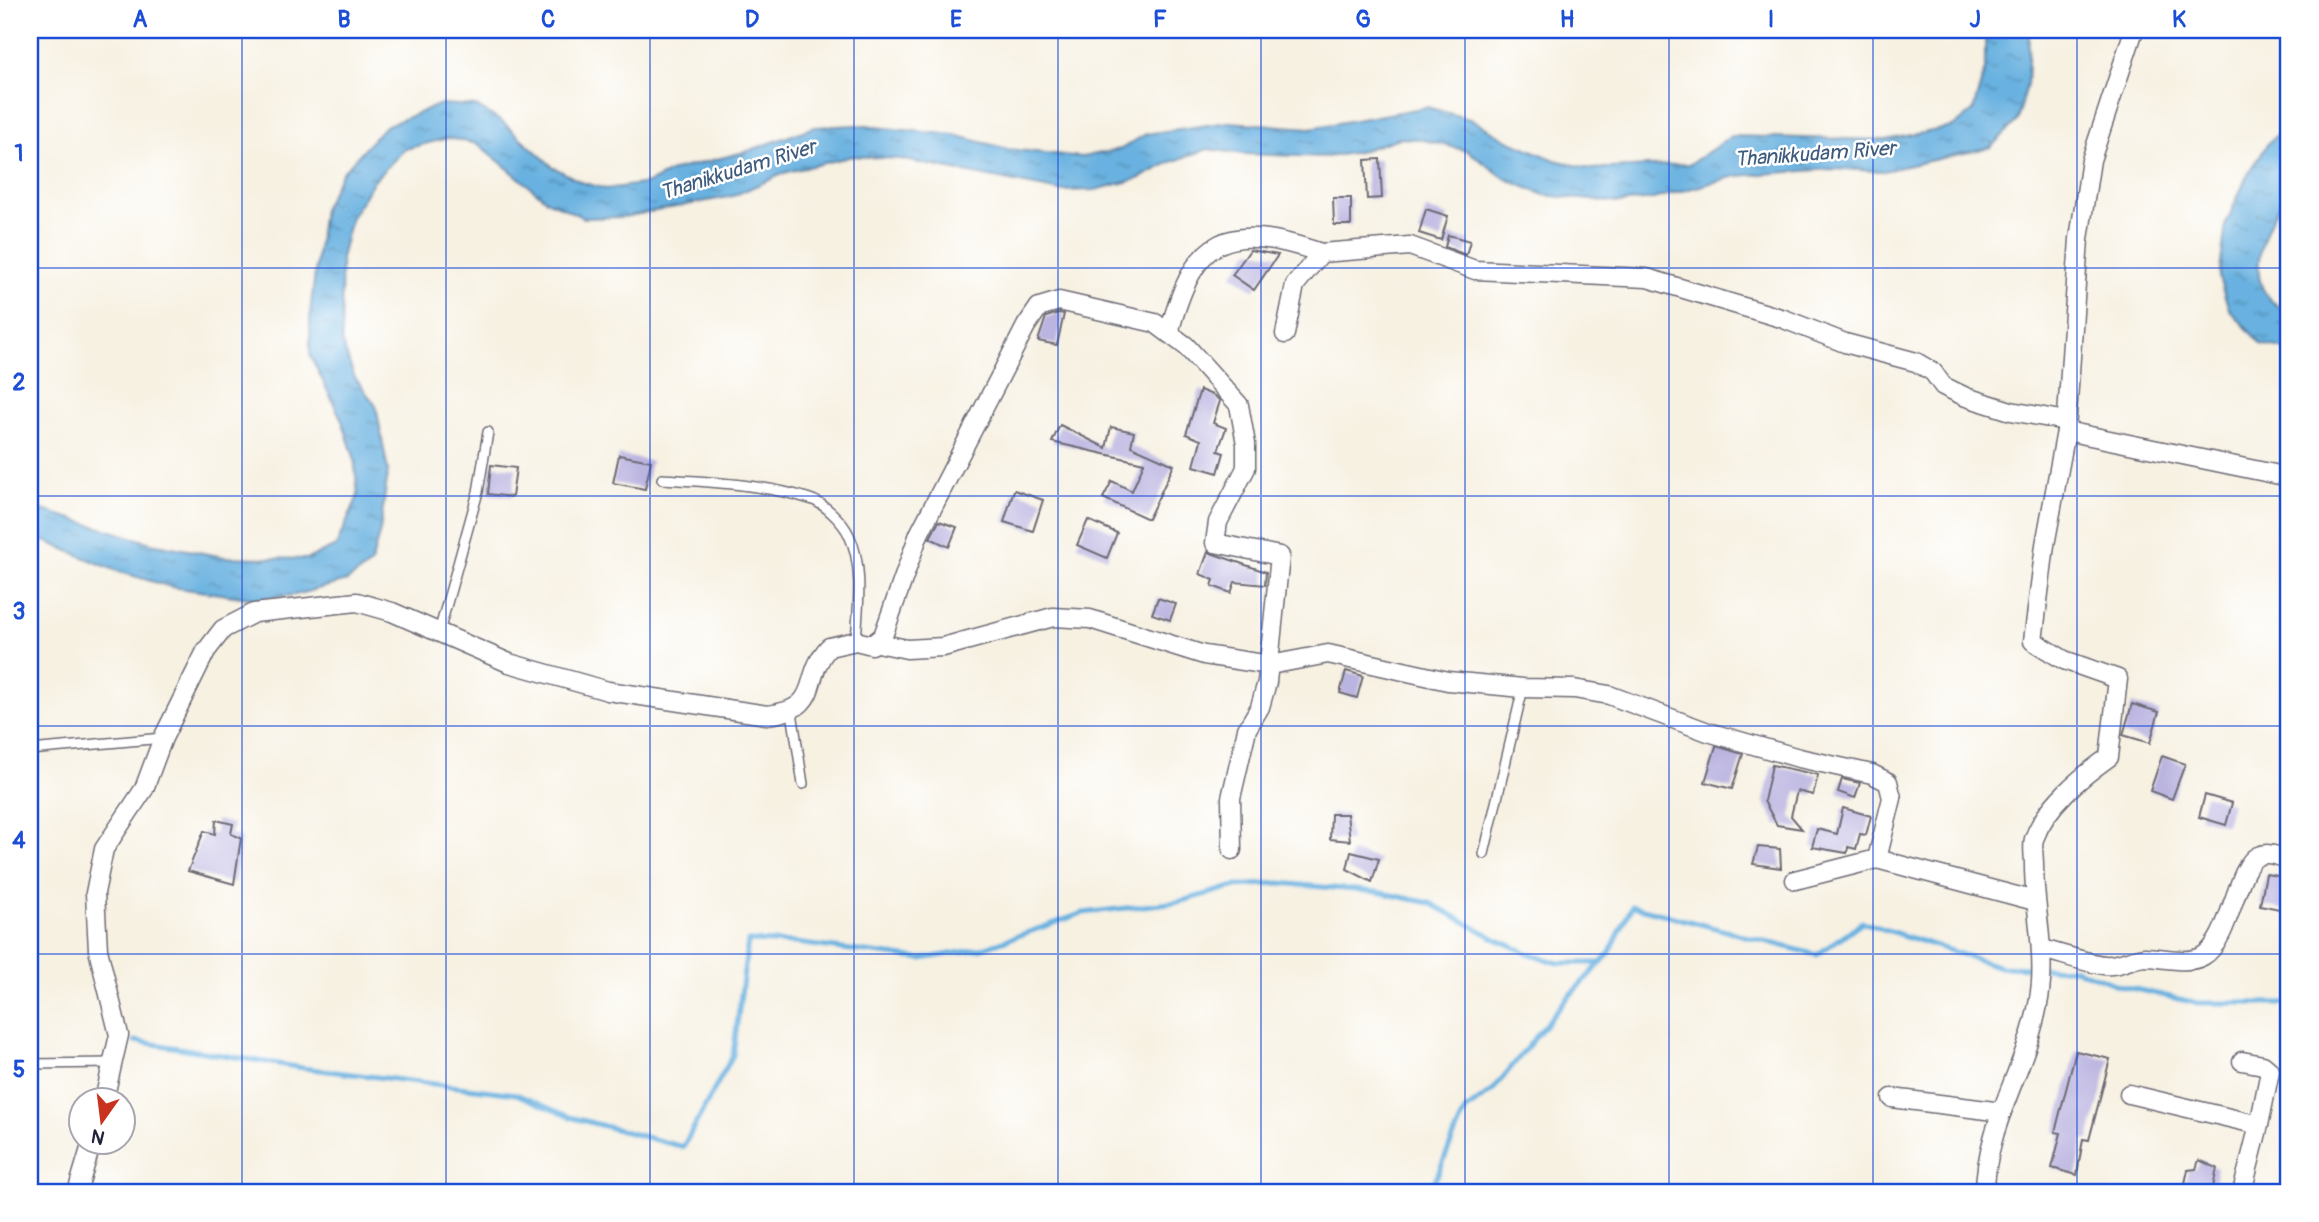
<svg xmlns="http://www.w3.org/2000/svg" width="2319" height="1222" viewBox="0 0 2319 1222" font-family="Pangolin,sans-serif">
  <defs>
    <pattern id="water-ripples" width="26" height="14" patternUnits="userSpaceOnUse" patternTransform="scale(1.75)"><rect width="26" height="14" fill="#68b1e0"/><path d="M2 4q2-2 4 0t4 0M15 11q2-2 4 0t4 0" fill="none" stroke="#5590b7"/></pattern>
  </defs>
  <rect width="100%" height="100%" fill="#fff"/>
  <filter id="ink" filterUnits="userSpaceOnUse"><feTurbulence type="fractalNoise" baseFrequency=".0143" numOctaves="2"/><feDisplacementMap in="SourceGraphic" scale="14" xChannelSelector="R" yChannelSelector="G"/><feConvolveMatrix kernelMatrix="1 2 1 2 8 2 1 2 1" color-interpolation-filters="sRGB"/></filter>
  <filter id="wash" filterUnits="userSpaceOnUse"><feTurbulence type="fractalNoise" baseFrequency=".00686" numOctaves="4" result="noise"/><feDisplacementMap in="SourceGraphic" scale="28" xChannelSelector="R" yChannelSelector="G"/><feGaussianBlur stdDeviation="1.57" result="paint"/><feColorMatrix in="noise" values="0 0 0 0 0 0 0 0 0 0 0 0 0 0 0 0 0 1.4 0 .05"/><feComposite in="paint" operator="in"/></filter>
  <g filter="url(#wash)">
    <rect width="100%" height="100%" fill="#f7f1e2"/>
    <g fill="url(#water-ripples)" stroke="#456a8e" stroke-width="2">
      <polygon points="1985,30 2028,30 2029,37 2027,85 2017,121 1991,147 1884,171 1831,169 1736,176 1653,199 1619,203 1544,195 1506,179 1468,151 1420,139 1399,138 1358,152 1327,157 1244,154 1208,149 1171,162 1138,179 1095,190 1060,191 900,159 853,156 787,172 733,196 624,217 584,218 546,200 478,144 448,138 405,149 374,180 351,218 341,258 342,342 354,376 376,406 388,471 380,531 371,564 347,581 295,595 255,599 171,587 117,571 30,535 30,506 151,543 224,557 307,559 336,546 358,496 354,457 341,418 310,355 310,313 323,209 341,174 385,126 441,104 476,106 504,123 553,167 581,182 606,189 648,183 674,170 748,151 814,127 856,125 954,135 1008,149 1082,157 1121,149 1146,134 1186,128 1229,122 1310,128 1427,107 1473,120 1508,140 1555,160 1591,169 1690,164 1732,136 1885,140 1953,127 1973,111 1985,69"/>
      <path d="M 2289,124 C 2289,141 2294,176 2288,190 C 2285,198 2278,206 2274,214 C 2257,248 2245,295 2289,311 L 2289,351 L 2261,344 L 2229,309 L 2219,278 L 2226,224 L 2246,178 L 2268,143 Z"/>
    </g>
    <g fill="none" stroke-linecap="round" stroke-linejoin="round">
      <g stroke="#68b1e0" stroke-width="5">
        <polyline points="135,1041 303,1068 516,1094 570,1117 683,1147 733,1055 748,941 796,943 921,959 980,949 1083,913 1178,902 1236,886 1280,883 1377,892 1430,903 1498,940 1530,954 1559,963 1600,963"/>
        <polyline points="1430,1192 1465,1111 1493,1090 1562,1004 1609,954 1632,906 1817,955 1862,922 2000,967 2076,969 2117,985 2197,1003 2289,1003"/>
      </g>
    </g>
    <g id="blocks">
      <g fill="#bab4e0">
        <polygon points="1380,159 1382,198 1367,199 1365,160"/>
        <polygon points="1333,198 1351,198 1351,225 1334,225"/>
        <polygon points="1426,209 1448,216 1441,240 1419,233"/>
        <polygon points="1448,235 1470,241 1466,255 1445,247"/>
        <polygon points="1250,250 1278,255 1254,290 1232,275"/>
        <polygon points="1059,313 1064,314 1057,345 1038,341 1046,317"/>
        <polygon points="1200,390 1215,396 1220,401 1213,423 1226,428 1218,451 1224,453 1218,473 1194,466 1201,440 1186,434"/>
        <polygon points="1060,425 1106,448 1111,427 1134,432 1131,446 1174,465 1148,519 1103,498 1112,481 1132,491 1144,463 1052,442"/>
        <polygon points="619,455 651,461 645,489 613,483"/>
        <polygon points="491,465 516,468 512,497 488,494"/>
        <polygon points="1014,490 1043,500 1033,531 1004,522"/>
        <polygon points="1088,520 1117,533 1107,558 1077,545"/>
        <polygon points="939,521 957,527 949,547 930,538"/>
        <polygon points="1208,552 1266,572 1265,585 1235,582 1231,593 1212,586 1214,580 1200,574"/>
        <polygon points="1158,598 1176,604 1170,620 1152,614"/>
        <polygon points="1346,671 1363,676 1357,698 1340,693"/>
        <polygon points="2132,704 2159,712 2150,743 2123,735"/>
        <polygon points="1716,746 1743,754 1732,789 1705,782"/>
        <polygon points="2162,756 2185,764 2172,799 2150,791"/>
        <polygon points="1772,765 1818,775 1813,795 1797,791 1791,816 1802,829 1777,825 1764,801"/>
        <polygon points="1842,779 1860,783 1855,798 1838,792"/>
        <polygon points="2205,795 2232,803 2226,825 2199,817"/>
        <polygon points="1843,808 1871,816 1866,835 1860,834 1856,849 1848,847 1847,853 1812,847 1817,829 1837,834"/>
        <polygon points="1331,814 1347,814 1350,841 1330,839"/>
        <polygon points="216,820 233,824 231,834 241,838 234,884 188,871 204,831 215,834"/>
        <polygon points="1758,847 1780,849 1781,868 1753,864"/>
        <polygon points="1351,852 1379,859 1372,882 1347,869"/>
        <polygon points="2266,874 2289,878 2289,911 2260,905"/>
        <polygon points="2076,1051 2110,1059 2089,1140 2083,1139 2077,1175 2052,1168 2061,1133 2055,1132"/>
        <polygon points="2199,1160 2217,1168 2212,1192 2183,1192 2188,1170 2196,1169"/>
      </g>
    </g>
  </g>
  <g filter="url(#ink)">
    <use href="#blocks" fill-opacity="0" stroke="#6d6a75" stroke-width="2"/>
    <g fill="none" stroke-linecap="round" stroke-linejoin="round">
      <g stroke="#6d6a75" stroke-width="12">
        <g id="lane">
          <path d="M 662,479 C 710,482 764,484 810,499 C 824,503 843,522 849,535 C 864,566 858,608 856,641"/>
          <polyline points="439,632 478,492 488,432"/>
          <polyline points="792,712 803,784"/>
          <polyline points="30,750 163,738"/>
          <polyline points="1484,854 1523,688"/>
          <polyline points="30,1064 114,1063"/>
        </g>
      </g>
      <g stroke="#6d6a75" stroke-width="21">
        <g id="street">
          <path d="M 1169,333 C 1195,235 1227,221 1321,253"/>
          <polyline points="1285,334 1295,285 1321,253 1410,246 1475,270 1647,278 1784,319 1845,343 1916,362 1933,372 1943,386 1966,397 2011,411 2066,421"/>
          <polyline points="2066,431 2289,477"/>
          <polyline points="878,643 907,649 943,647 1053,617 1090,619 1204,655 1270,665 1328,654 1448,681 1523,688 1574,689 1609,695 1708,732 1799,758 1872,774 1888,782 1892,798 1877,859 2035,901"/>
          <polyline points="1795,880 1877,859"/>
          <path d="M 2042,949 C 2062,954 2083,962 2104,965 C 2118,967 2130,958 2145,957 C 2162,957 2187,965 2203,956 C 2231,940 2236,866 2258,856 C 2269,851 2279,857 2289,860"/>
          <polyline points="2242,1061 2263,1065 2270,1071 2259,1125"/>
          <polyline points="2129,1094 2259,1125 2242,1192"/>
          <polyline points="1892,1098 2002,1112"/>
          <path d="M 104,1100 L 119,1035 L 98,950 L 95,893 L 104,849 L 144,789 L 163,738 L 206,651 L 223,629 L 254,613 L 357,602 L 392,612 L 509,663 L 608,691 L 767,715 C 825,708 800,679 829,647 L 856,641 L 872,645 L 883,636 L 919,534 L 1026,326 L 1039,307 L 1059,301 L 1155,323 L 1186,346 L 1239,405 L 1246,444 L 1246,468 L 1218,522 L 1215,543 L 1280,556 L 1267,682 L 1260,707 L 1247,729 L 1231,798 L 1232,850"/>
          <polyline points="77,1192 92,1142"/>
          <path d="M 1985,1192 C 1985,1119 2036,1055 2041,982 C 2044,943 2034,904 2034,865 C 2034,857 2032,846 2034,839 C 2046,805 2081,777 2109,757 L 2118,679 L 2064,660 L 2033,641 L 2045,545 L 2066,431 L 2079,239 L 2091,160 L 2134,30"/>
        </g>
      </g>
      <use href="#lane" stroke="#fff" stroke-width="9"/>
      <use href="#street" stroke="#fff" stroke-width="18"/>
    </g>
  </g>
  <path fill="none" stroke="#1d4ed8" stroke-width="2" stroke-opacity="0.55" d="M 242,30 L 242,1192M 446,30 L 446,1192M 650,30 L 650,1192M 854,30 L 854,1192M 1058,30 L 1058,1192M 1261,30 L 1261,1192M 1465,30 L 1465,1192M 1669,30 L 1669,1192M 1873,30 L 1873,1192M 2077,30 L 2077,1192M 30,268 L 2289,268M 30,496 L 2289,496M 30,726 L 2289,726M 30,954 L 2289,954"/>
  <g text-anchor="middle" dominant-baseline="central" stroke-width="5" stroke-linejoin="round" paint-order="stroke">
    <g font-size="21" font-style="italic" fill="#3e5b7d" stroke="#fff">
      <text transform="translate(1815 154) rotate(-4)">Thanikkudam River</text>
      <text transform="translate(738 170) rotate(-17)">Thanikkudam River</text>
    </g>
  </g>
  <rect width="2319" height="1222" fill="none" stroke="#fff" stroke-width="77"/>
  <g transform="translate(102 1121) rotate(194)"><circle r="33" fill="#ffffff" stroke="#a7a7b1" stroke-width="2"/>
  <path d="M0-5L12 26L0 18L-12 26Z" fill="#c8321e"/>
  <text y="-10" font-size="19" font-weight="bold" text-anchor="middle" fill="#22223b">N</text>
  </g>
  <rect x="38" y="38" width="2242" height="1146" fill="none" stroke="#1d4ed8" stroke-width="2.5"/>
  <g font-size="23" text-anchor="middle" font-weight="bold" fill="#1d4ed8">
    <text x="140" y="27">A</text>
    <text x="344" y="27">B</text>
    <text x="548" y="27">C</text>
    <text x="752" y="27">D</text>
    <text x="956" y="27">E</text>
    <text x="1160" y="27">F</text>
    <text x="1363" y="27">G</text>
    <text x="1567" y="27">H</text>
    <text x="1771" y="27">I</text>
    <text x="1975" y="27">J</text>
    <text x="2179" y="27">K</text>
    <text x="19" y="161">1</text>
    <text x="19" y="390">2</text>
    <text x="19" y="619">3</text>
    <text x="19" y="848">4</text>
    <text x="19" y="1077">5</text>
  </g>
</svg>
